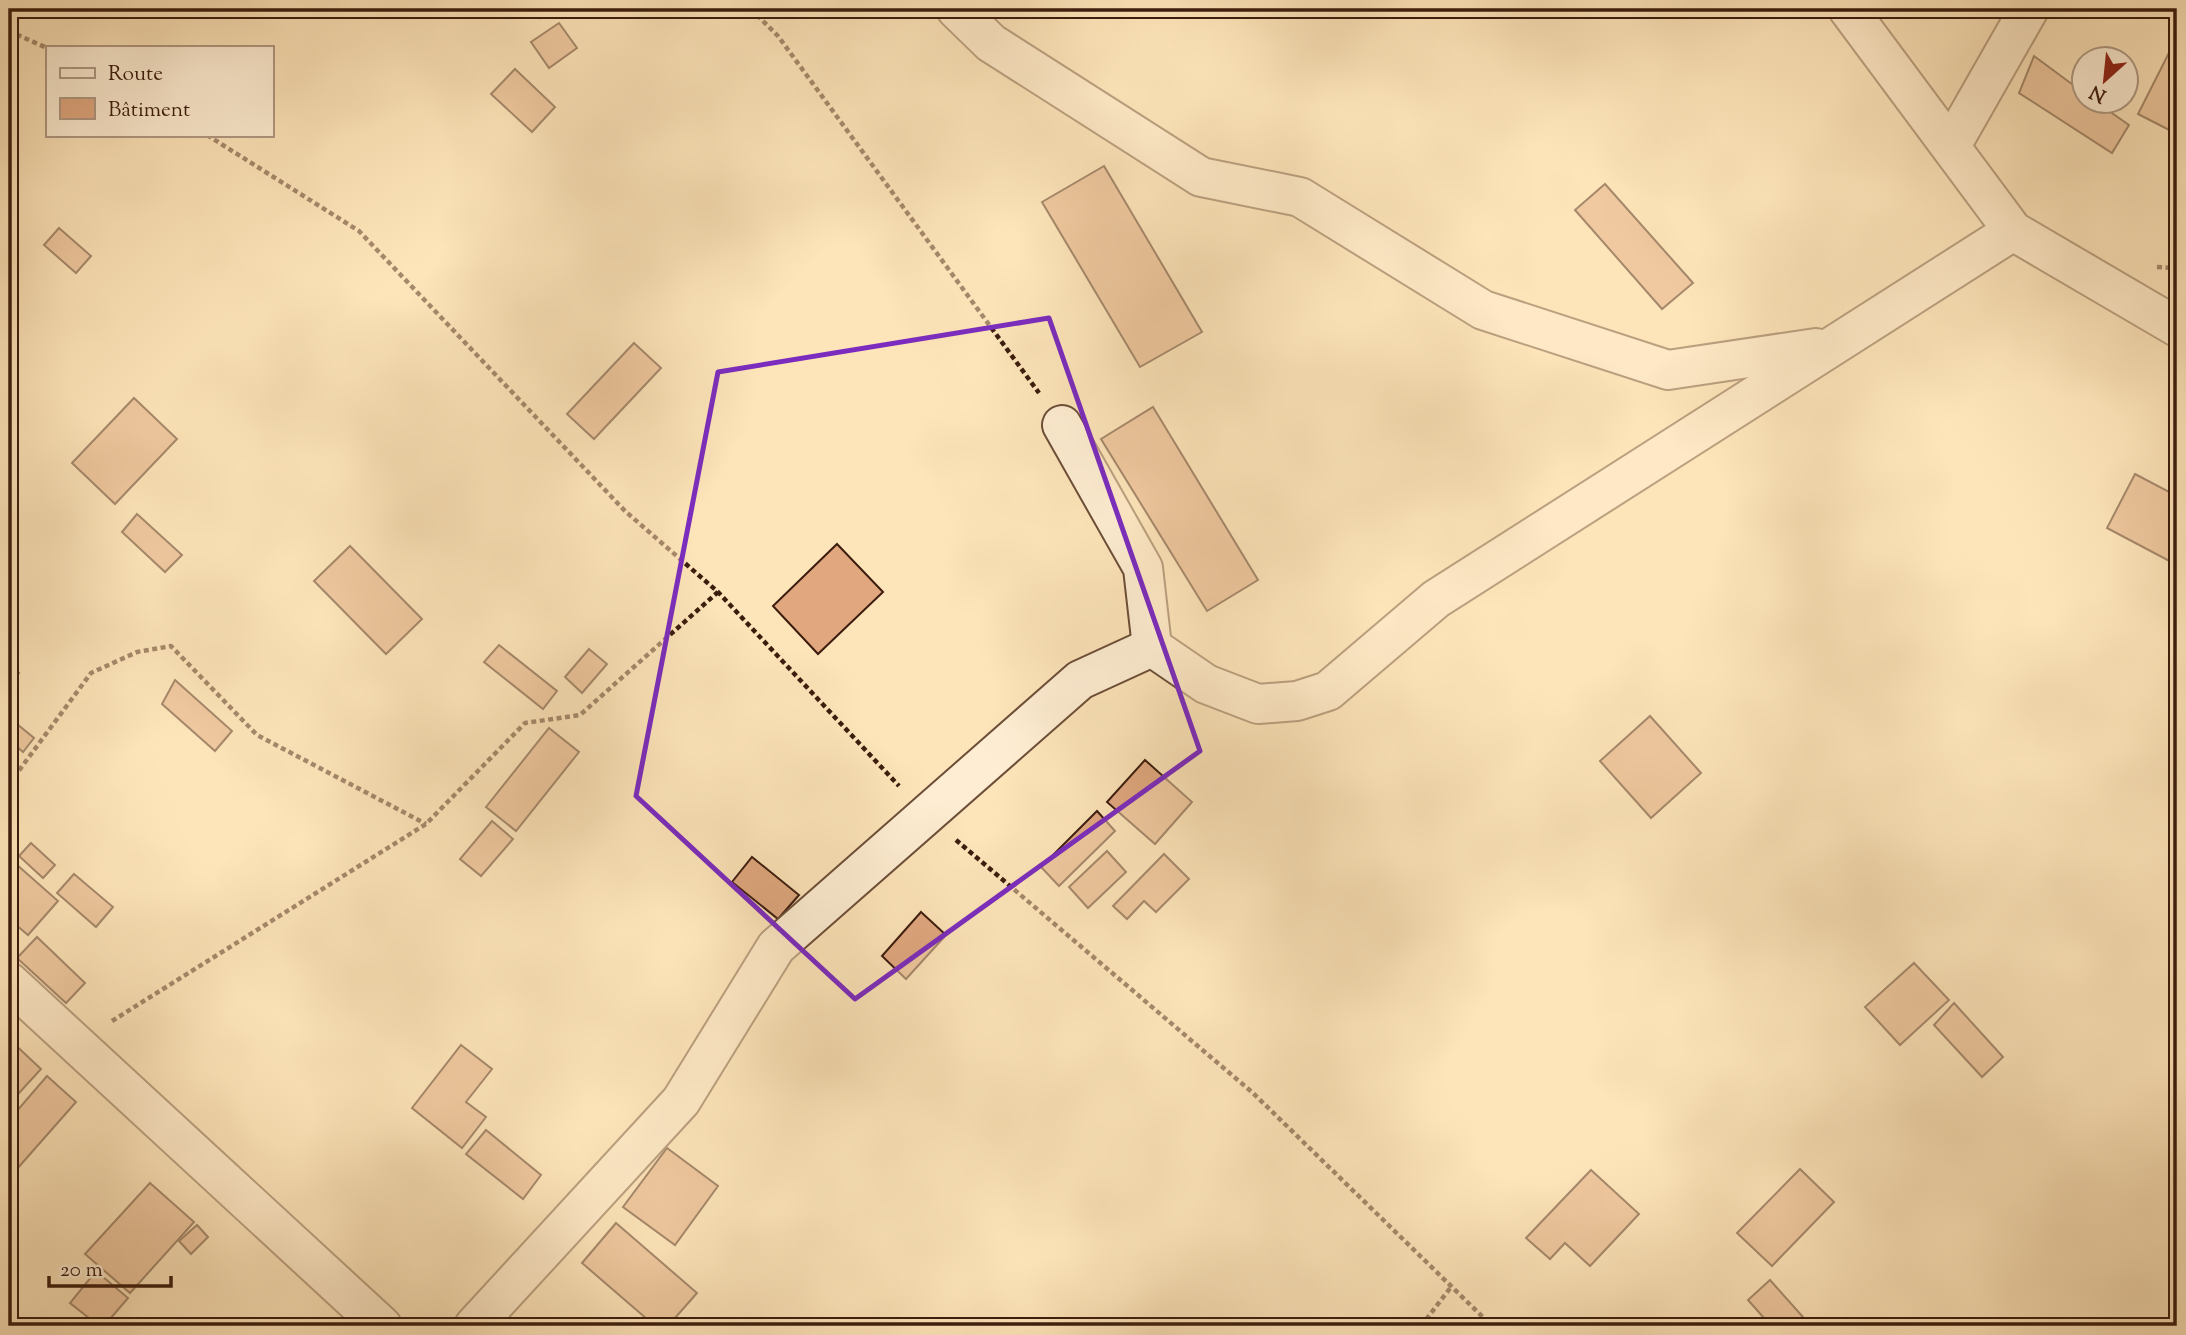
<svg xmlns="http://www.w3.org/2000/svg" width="2186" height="1335" viewBox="0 0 2186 1335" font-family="'Sorts Mill Goudy',serif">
  <rect width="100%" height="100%" fill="#fde4b9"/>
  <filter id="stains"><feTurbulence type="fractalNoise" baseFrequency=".00286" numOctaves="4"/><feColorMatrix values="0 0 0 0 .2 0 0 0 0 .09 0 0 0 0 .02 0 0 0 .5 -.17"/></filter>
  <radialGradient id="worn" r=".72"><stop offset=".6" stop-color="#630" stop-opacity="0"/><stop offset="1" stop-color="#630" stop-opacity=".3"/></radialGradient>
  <g fill="#e1a880" stroke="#3c1c0d" stroke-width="2">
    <polygon points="536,9 557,9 540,18"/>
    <polygon points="559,23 577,48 549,68 531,42"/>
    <polygon points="2177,37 2177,134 2138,114"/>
    <polygon points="2034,56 2084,93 2084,102 2096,102 2129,125 2112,153 2019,93"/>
    <polygon points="515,69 555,107 532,132 491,94"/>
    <polygon points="1104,166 1202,332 1140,367 1042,202"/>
    <polygon points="1605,184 1693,283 1662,309 1575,210"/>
    <polygon points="59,228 91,256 76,273 44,245"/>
    <polygon points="634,343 661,368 594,439 567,414"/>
    <polygon points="134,398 177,439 115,504 72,463"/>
    <polygon points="1153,407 1258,580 1207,611 1101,439"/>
    <polygon points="2135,474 2177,496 2177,565 2107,528"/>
    <polygon points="137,514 182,555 165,572 122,532"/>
    <polygon points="837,544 883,592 818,654 773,606"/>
    <polygon points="350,546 422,619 386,654 314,581"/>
    <polygon points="499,645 557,691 543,709 484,662"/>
    <polygon points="589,649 607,664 582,693 565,677"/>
    <polygon points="9,665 19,673 9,685"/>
    <polygon points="175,680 232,731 215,751 162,704"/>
    <polygon points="1650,716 1701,773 1651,818 1600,761"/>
    <polygon points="17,724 34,738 23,752 9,740 9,734"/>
    <polygon points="549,728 579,752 516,831 486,807"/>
    <polygon points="1145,760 1192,802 1155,844 1107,802"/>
    <polygon points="1097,811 1115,831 1059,886 1041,867"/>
    <polygon points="492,821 513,839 481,876 460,859"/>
    <polygon points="31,843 55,865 43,878 19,856"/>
    <polygon points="1107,851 1126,872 1088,908 1069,887"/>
    <polygon points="1164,854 1189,879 1156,912 1144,901 1127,919 1113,906"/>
    <polygon points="752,857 799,895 778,919 732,882"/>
    <polygon points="16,864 58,901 28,935 9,919 9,872"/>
    <polygon points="74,874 113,907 96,927 57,893"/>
    <polygon points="921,912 946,935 906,979 882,956"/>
    <polygon points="37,937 85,983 66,1003 17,958"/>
    <polygon points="1914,963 1949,1000 1900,1045 1865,1007"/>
    <polygon points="1954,1003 2003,1057 1982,1077 1934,1025"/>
    <polygon points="9,1039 41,1069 19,1093 9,1084"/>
    <polygon points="461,1045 492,1069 466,1102 486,1117 462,1148 412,1108"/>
    <polygon points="47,1076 76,1102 9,1178 9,1120"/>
    <polygon points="486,1130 541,1175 523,1199 466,1154"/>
    <polygon points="667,1148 718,1186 675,1245 623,1207"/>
    <polygon points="1800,1169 1834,1202 1772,1266 1737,1233"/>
    <polygon points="1591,1170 1639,1214 1590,1266 1565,1243 1550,1259 1526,1238"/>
    <polygon points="150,1183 194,1222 130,1293 85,1254"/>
    <polygon points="616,1223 697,1293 668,1326 655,1326 582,1263"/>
    <polygon points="197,1225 208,1237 191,1254 179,1241"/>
    <polygon points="96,1271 128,1298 104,1326 99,1326 70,1303"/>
    <polygon points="1770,1280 1811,1326 1771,1326 1748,1300"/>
  </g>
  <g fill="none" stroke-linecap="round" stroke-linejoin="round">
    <g stroke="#6c4e38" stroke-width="42">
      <g id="street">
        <polyline points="956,9 991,43 1201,177 1300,197 1483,310 1668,370 1816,348"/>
        <polyline points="1848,9 2013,231 2177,327"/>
        <polyline points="1952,144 2029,9"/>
        <polyline points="1062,425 1143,568 1152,647 1206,684 1258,704 1297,701 1328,691 1436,599 2013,231"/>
        <polyline points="9,982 382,1326"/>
        <polyline points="474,1326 681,1101 776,947 1080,680 1152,647"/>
      </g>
    </g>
    <g stroke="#3c1c0d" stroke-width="4.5" stroke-dasharray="5 3.5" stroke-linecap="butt">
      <polyline points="751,9 778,36 1039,393"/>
      <polyline points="9,31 47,48"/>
      <polyline points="207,135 359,231 625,511 718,592 899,786"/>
      <polyline points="2157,267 2177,268"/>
      <polyline points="9,784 91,673 137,652 171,646 257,735 426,824"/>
      <polyline points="956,840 1253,1093 1492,1326"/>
      <polyline points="112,1021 426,824 525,723 580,715 718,592"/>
      <polyline points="1421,1326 1451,1287"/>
    </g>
    <use href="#street" stroke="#feedd2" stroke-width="38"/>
  </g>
  <path d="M0 0H2186V1335H0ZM 1049,318 L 1200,751 L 855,999 L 636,796 L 718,372 Z" fill="#fde4b9" fill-opacity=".55" fill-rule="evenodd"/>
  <path fill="none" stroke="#7b2cbf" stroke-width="5" stroke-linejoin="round" d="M 1049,318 L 1200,751 L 855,999 L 636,796 L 718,372 Z"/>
  <rect width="2186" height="1335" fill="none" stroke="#fde4b9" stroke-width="35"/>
  <rect x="10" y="10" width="2165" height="1314" fill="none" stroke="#3c1c0d" stroke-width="3.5"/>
  <rect x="18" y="18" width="2151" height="1300" fill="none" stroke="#3c1c0d" stroke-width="2"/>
  <rect x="46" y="46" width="228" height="91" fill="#feedd2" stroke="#b09983" stroke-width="2"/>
  <rect x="60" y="68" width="35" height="10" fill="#feedd2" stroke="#b09983" stroke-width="2"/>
  <text x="108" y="80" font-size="21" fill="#3c1c0d">Route</text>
  <rect x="60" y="98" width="35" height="21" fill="#e1a880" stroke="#b09983" stroke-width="2"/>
  <text x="108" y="116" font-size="21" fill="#3c1c0d">Bâtiment</text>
  <g transform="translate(2105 80) rotate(207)"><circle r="33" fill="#feedd2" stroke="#b09983" stroke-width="2"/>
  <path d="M0-5L12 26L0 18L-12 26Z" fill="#8f2418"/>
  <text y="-10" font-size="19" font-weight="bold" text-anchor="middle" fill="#3c1c0d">N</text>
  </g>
  <path d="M49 1276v10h122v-10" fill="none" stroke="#3c1c0d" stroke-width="3.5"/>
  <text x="60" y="1276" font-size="21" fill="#3c1c0d" stroke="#feedd2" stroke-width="5" paint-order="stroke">20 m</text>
  <rect width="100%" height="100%" filter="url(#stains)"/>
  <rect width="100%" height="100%" fill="url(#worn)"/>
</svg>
